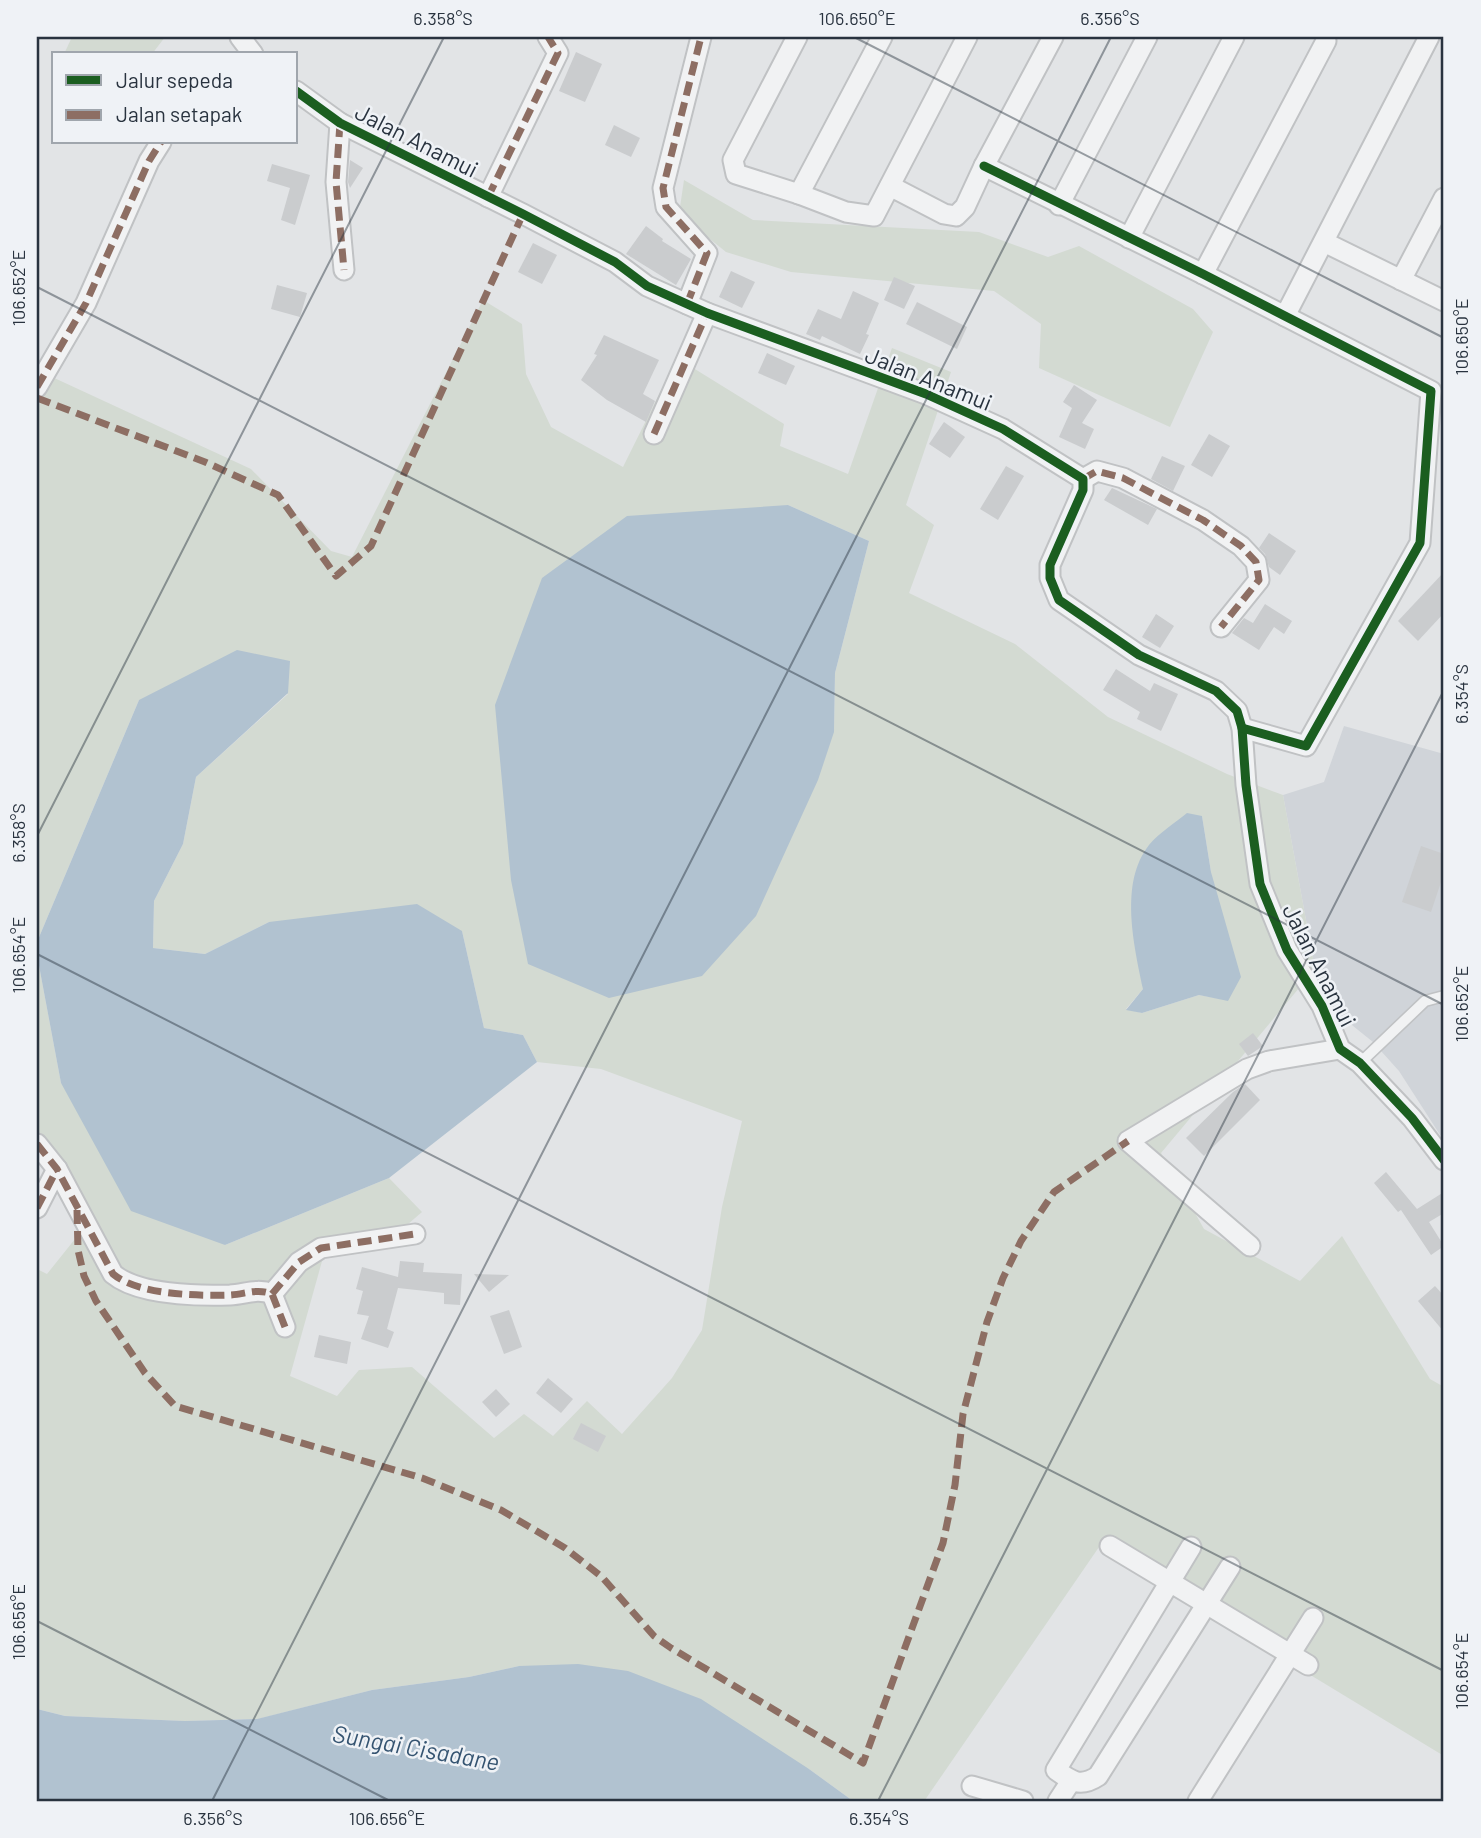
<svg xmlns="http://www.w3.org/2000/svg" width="1481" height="1838" viewBox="0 0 1481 1838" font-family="Barlow,sans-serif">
  <rect width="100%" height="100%" fill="#e2e4e6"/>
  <polygon fill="#d0d4d9" points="1344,726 1444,754 1444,1141 1399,1071 1373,1042 1332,1009 1315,969 1283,795 1324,782"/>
  <g fill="#d3dad2" fill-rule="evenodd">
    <polygon points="72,37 165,37 152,54 64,54"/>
    <polygon points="684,180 753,220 979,232 1048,257 1079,246 1193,309 1213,332 1170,427 1039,368 1041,324 994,291 791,272 726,252 679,214"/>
    <path d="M 483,300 L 522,324 L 526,374 L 551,427 L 623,467 L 677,358 L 784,424 L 780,446 L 848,474 L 892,348 L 951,372 L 906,505 L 934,525 L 909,593 L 1015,644 L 1108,717 L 1227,774 L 1283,795 L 1315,969 L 1161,1153 L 1204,1229 L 1300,1281 L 1342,1236 L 1430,1379 L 1444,1387 L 1444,1756 L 1099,1547 L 925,1800 L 928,1801 L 853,1801 L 809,1769 L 519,1666 L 469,1677 L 372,1690 L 258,1719 L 185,1721 L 65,1716 L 37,1709 L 37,1269 L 47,1274 L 83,1229 L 37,1146 L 37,955 L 61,1083 L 225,1245 L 389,1178 L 422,1212 L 385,1244 L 324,1254 L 290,1376 L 337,1396 L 359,1370 L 412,1367 L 494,1438 L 524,1414 L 553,1436 L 587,1401 L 622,1434 L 672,1378 L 702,1330 L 722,1207 L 742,1121 L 601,1069 L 537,1062 L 523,1035 L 484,1028 L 462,931 L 269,922 L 205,954 L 153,948 L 154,901 L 183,844 L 196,777 L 288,694 L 139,700 L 37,942 L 37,370 L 251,469 L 331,551 L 352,557 ZM 788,505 L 869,541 L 835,673 L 834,731 ZM 1202,816 L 1211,872 L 1227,1000 L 1199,995 L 1142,1013 L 1126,1009 L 1143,989 Z"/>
  </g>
  <g fill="#b1c2d0">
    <polygon points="788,505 869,541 835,673 834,732 818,780 756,916 702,976 609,998 528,964 511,880 495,705 542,578 627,516"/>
    <polygon points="237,650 290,661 288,693 196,777 183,844 154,901 153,948 205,954 269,922 417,904 462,931 484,1028 523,1035 537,1062 389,1178 225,1245 131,1211 61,1083 37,955 37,942 139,700"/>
    <path d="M 1187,813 L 1202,816 L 1211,872 L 1241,977 L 1228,1001 L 1199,995 L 1142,1013 L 1126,1010 L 1143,989 C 1134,945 1119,883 1149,845 C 1159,833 1175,823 1187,813 Z"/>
    <polygon points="578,1664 628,1671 701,1699 809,1769 853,1801 37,1801 37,1709 65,1716 185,1721 257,1719 372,1690 469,1677 519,1666"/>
  </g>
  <g fill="#caccce">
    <polygon points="576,52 602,64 585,102 559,91"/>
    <polygon points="614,125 640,138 631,157 605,145"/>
    <polygon points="350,160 363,168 350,188 348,182"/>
    <polygon points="272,164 310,175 295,225 281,220 290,188 267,181"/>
    <polygon points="646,226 663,239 662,241 691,259 676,285 626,254"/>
    <polygon points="533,243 557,255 542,284 518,272"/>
    <polygon points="731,271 755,282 742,308 719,297"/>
    <polygon points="894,277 915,286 904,309 884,300"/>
    <polygon points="277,285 307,293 300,317 271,309"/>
    <polygon points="853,291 879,303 866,334 869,335 860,354 822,336 820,340 806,334 818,309 841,319"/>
    <polygon points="917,302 967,327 957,349 906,324"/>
    <polygon points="604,335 659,360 643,394 655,401 646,422 607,400 581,380 597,355 594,354"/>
    <polygon points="767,353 795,366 786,385 758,373"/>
    <polygon points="1074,385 1097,400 1082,423 1094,429 1085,449 1059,437 1072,408 1063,402"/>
    <polygon points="944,422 965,437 950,458 929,444"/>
    <polygon points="1209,434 1230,446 1212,477 1191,465"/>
    <polygon points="1162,456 1185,466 1173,491 1151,479"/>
    <polygon points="1006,466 1024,476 998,520 980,509"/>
    <polygon points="1112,488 1157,509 1148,525 1104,500"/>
    <polygon points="1269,533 1296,551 1280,575 1269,567 1265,554 1259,548"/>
    <polygon points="1444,572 1444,613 1418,641 1398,621"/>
    <polygon points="1265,604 1292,621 1284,634 1274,627 1259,650 1232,633 1244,618 1253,623"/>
    <polygon points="1156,614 1174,626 1160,648 1142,637"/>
    <polygon points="1116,669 1150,691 1154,683 1178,694 1161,731 1137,719 1140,712 1103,690"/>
    <polygon points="1421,846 1444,854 1444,873 1431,912 1402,902"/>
    <polygon points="1253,1033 1263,1046 1248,1056 1239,1044"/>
    <polygon points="1245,1084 1260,1100 1204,1156 1186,1138 1233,1092"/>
    <polygon points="1386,1172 1417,1209 1444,1192 1444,1213 1429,1222 1444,1246 1431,1255 1401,1210 1398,1212 1374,1183"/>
    <polygon points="400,1261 424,1263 423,1272 462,1274 460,1305 444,1304 444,1293 398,1288 387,1329 394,1332 388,1348 361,1339 369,1316 357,1314 363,1291 356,1289 362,1267 398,1277"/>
    <polygon points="474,1274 509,1275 489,1292"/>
    <polygon points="1435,1286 1444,1296 1444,1332 1418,1301"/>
    <polygon points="509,1310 522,1347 504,1354 490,1316"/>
    <polygon points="319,1335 351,1342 347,1364 314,1357"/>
    <polygon points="548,1378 573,1399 561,1413 536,1393"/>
    <polygon points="496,1389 510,1404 496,1417 482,1402"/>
    <polygon points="581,1423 606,1436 598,1452 573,1439"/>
  </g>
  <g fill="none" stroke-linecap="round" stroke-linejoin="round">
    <g stroke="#c0c2c4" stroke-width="13">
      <polyline id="lane" points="1360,1063 1425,1001 1444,996"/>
    </g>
    <g stroke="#c0c2c4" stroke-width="23">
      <g id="street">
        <polyline points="240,37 253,54"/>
        <polyline points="797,37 733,160 736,174 799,194 846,212 874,216 967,37"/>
        <polyline points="296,91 340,123 523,214 615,262 647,286 707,313 926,394 1003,429 1083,479 1083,490 1050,565 1050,578 1059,600 1139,655 1216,691 1237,711 1242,728 1246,785 1260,884 1287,950 1322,1006 1340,1049 1360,1063 1412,1118 1444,1160"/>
        <polyline points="340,123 336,182 344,270"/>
        <polyline points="984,166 1203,274 1431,391 1420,543 1306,746 1242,728"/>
        <polyline points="890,186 944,214 956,216 965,207 984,166 1053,37"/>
        <polyline points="799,194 882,37"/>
        <polyline points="488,197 558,53 548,37"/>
        <polyline points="1059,205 1147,37"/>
        <polyline points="1129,238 1234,37"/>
        <polyline points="1324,242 1444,301"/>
        <polyline points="1203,274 1326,41"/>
        <polyline points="1401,280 1444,198"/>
        <polyline points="687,304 707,253 666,207 663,188 701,37"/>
        <polyline points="1285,316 1429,37"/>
        <polyline points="37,387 86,303 149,161 161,142"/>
        <polyline points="654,434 707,313"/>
        <polyline points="1083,479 1097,471 1123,478 1203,520 1241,546 1256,562 1259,580 1221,627"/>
        <path d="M 37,1144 L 57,1169 L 113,1274 C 138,1295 197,1296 230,1295 C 246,1294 257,1288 272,1294 L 285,1327"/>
        <polyline points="37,1208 57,1169"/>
        <polyline points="1250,1246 1128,1141 1247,1069 1269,1061 1340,1049"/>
        <polyline points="272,1294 299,1262 321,1248 415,1234"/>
        <polyline points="1110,1546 1308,1665"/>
        <path d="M 1191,1547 L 1056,1770 C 1071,1781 1080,1788 1098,1776 L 1230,1567"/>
        <polyline points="972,1786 1023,1801"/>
        <polyline points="1058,1801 1071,1781"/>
        <polyline points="1198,1801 1313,1618"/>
      </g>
    </g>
    <use href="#lane" stroke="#f1f2f3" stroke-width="10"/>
    <use href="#street" stroke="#f1f2f3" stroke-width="19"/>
    <g stroke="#8d6e63" stroke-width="7" stroke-dasharray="14 7" stroke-linecap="butt">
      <polyline points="340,123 336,182 344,270"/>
      <polyline points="488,197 558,53 548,37"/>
      <polyline points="687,304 707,253 666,207 663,188 701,37"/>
      <polyline points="37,387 86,303 149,161 161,142"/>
      <polyline points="37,398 205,462 278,495 336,576 371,546 523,214"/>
      <polyline points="654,434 707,313"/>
      <polyline points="1083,479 1097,471 1123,478 1203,520 1241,546 1256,562 1259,580 1221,627"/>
      <path d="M 37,1144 L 57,1169 L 113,1274 C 138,1295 197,1296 230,1295 C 246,1294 257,1288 272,1294 L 285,1327"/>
      <polyline points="37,1208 57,1169"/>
      <polyline points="77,1210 78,1250 84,1276 96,1301 145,1373 175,1406 422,1478 501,1510 565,1548 602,1577 654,1636 671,1648 863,1763 943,1543 955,1485 963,1414 987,1322 1003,1278 1021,1241 1054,1192 1128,1141"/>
      <polyline points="272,1294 299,1262 321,1248 415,1234"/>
    </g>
    <g stroke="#eff2f6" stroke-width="13">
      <g id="cycleway">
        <polyline points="296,91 340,123 523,214 615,262 647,286 707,313 926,394 1003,429 1083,479 1083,490 1050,565 1050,578 1059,600 1139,655 1216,691 1237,711 1242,728 1246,785 1260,884 1287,950 1322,1006 1340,1049 1360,1063 1412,1118 1444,1160"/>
        <polyline points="984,166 1203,274 1431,391 1420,543 1306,746 1242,728"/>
      </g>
    </g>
    <use href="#cycleway" stroke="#1b5e20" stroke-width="9"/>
  </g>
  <path fill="none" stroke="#29333f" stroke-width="2" stroke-opacity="0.45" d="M 854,37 L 1444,338M 37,287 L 1444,1005M 37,836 L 444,37M 37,954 L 1444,1671M 37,1621 L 390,1801M 212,1801 L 1111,37M 878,1801 L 1444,690"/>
  <g text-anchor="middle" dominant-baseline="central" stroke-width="5" stroke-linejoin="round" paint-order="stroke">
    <g font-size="23" fill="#29333f" stroke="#eff2f6">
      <text transform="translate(417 140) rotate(27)">Jalan Anamui</text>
      <text transform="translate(929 378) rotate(22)">Jalan Anamui</text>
      <text transform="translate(1320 965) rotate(63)">Jalan Anamui</text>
    </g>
    <g font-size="24" font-style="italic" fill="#355471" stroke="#eff2f6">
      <text transform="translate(416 1747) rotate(10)">Sungai Cisadane</text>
    </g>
  </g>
  <rect width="1481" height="1838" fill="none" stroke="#eff2f6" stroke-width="77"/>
  <rect x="52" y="52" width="245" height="91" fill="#eff2f6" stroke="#a0a6ad" stroke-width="2"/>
  <rect x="66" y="75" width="35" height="10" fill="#1b5e20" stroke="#a0a6ad" stroke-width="2"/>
  <text x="116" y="88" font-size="21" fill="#29333f">Jalur sepeda</text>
  <rect x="66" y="110" width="35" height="10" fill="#8d6e63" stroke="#a0a6ad" stroke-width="2"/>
  <text x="116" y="122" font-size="21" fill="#29333f">Jalan setapak</text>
  <rect x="38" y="38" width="1404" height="1762" fill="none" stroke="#29333f" stroke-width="2.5"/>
  <g font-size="18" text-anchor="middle" fill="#29333f">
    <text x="443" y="25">6.358°S</text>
    <text x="857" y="25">106.650°E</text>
    <text x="1110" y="25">6.356°S</text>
    <text transform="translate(19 288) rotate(-90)" y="6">106.652°E</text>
    <text transform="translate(1462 337) rotate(-90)" y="6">106.650°E</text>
    <text transform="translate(1462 694) rotate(-90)" y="6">6.354°S</text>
    <text transform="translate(19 833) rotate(-90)" y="6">6.358°S</text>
    <text transform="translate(19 955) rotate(-90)" y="6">106.654°E</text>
    <text transform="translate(1462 1004) rotate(-90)" y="6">106.652°E</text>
    <text transform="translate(19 1622) rotate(-90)" y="6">106.656°E</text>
    <text transform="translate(1462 1671) rotate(-90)" y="6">106.654°E</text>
    <text x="213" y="1825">6.356°S</text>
    <text x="387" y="1825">106.656°E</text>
    <text x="879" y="1825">6.354°S</text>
  </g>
</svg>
